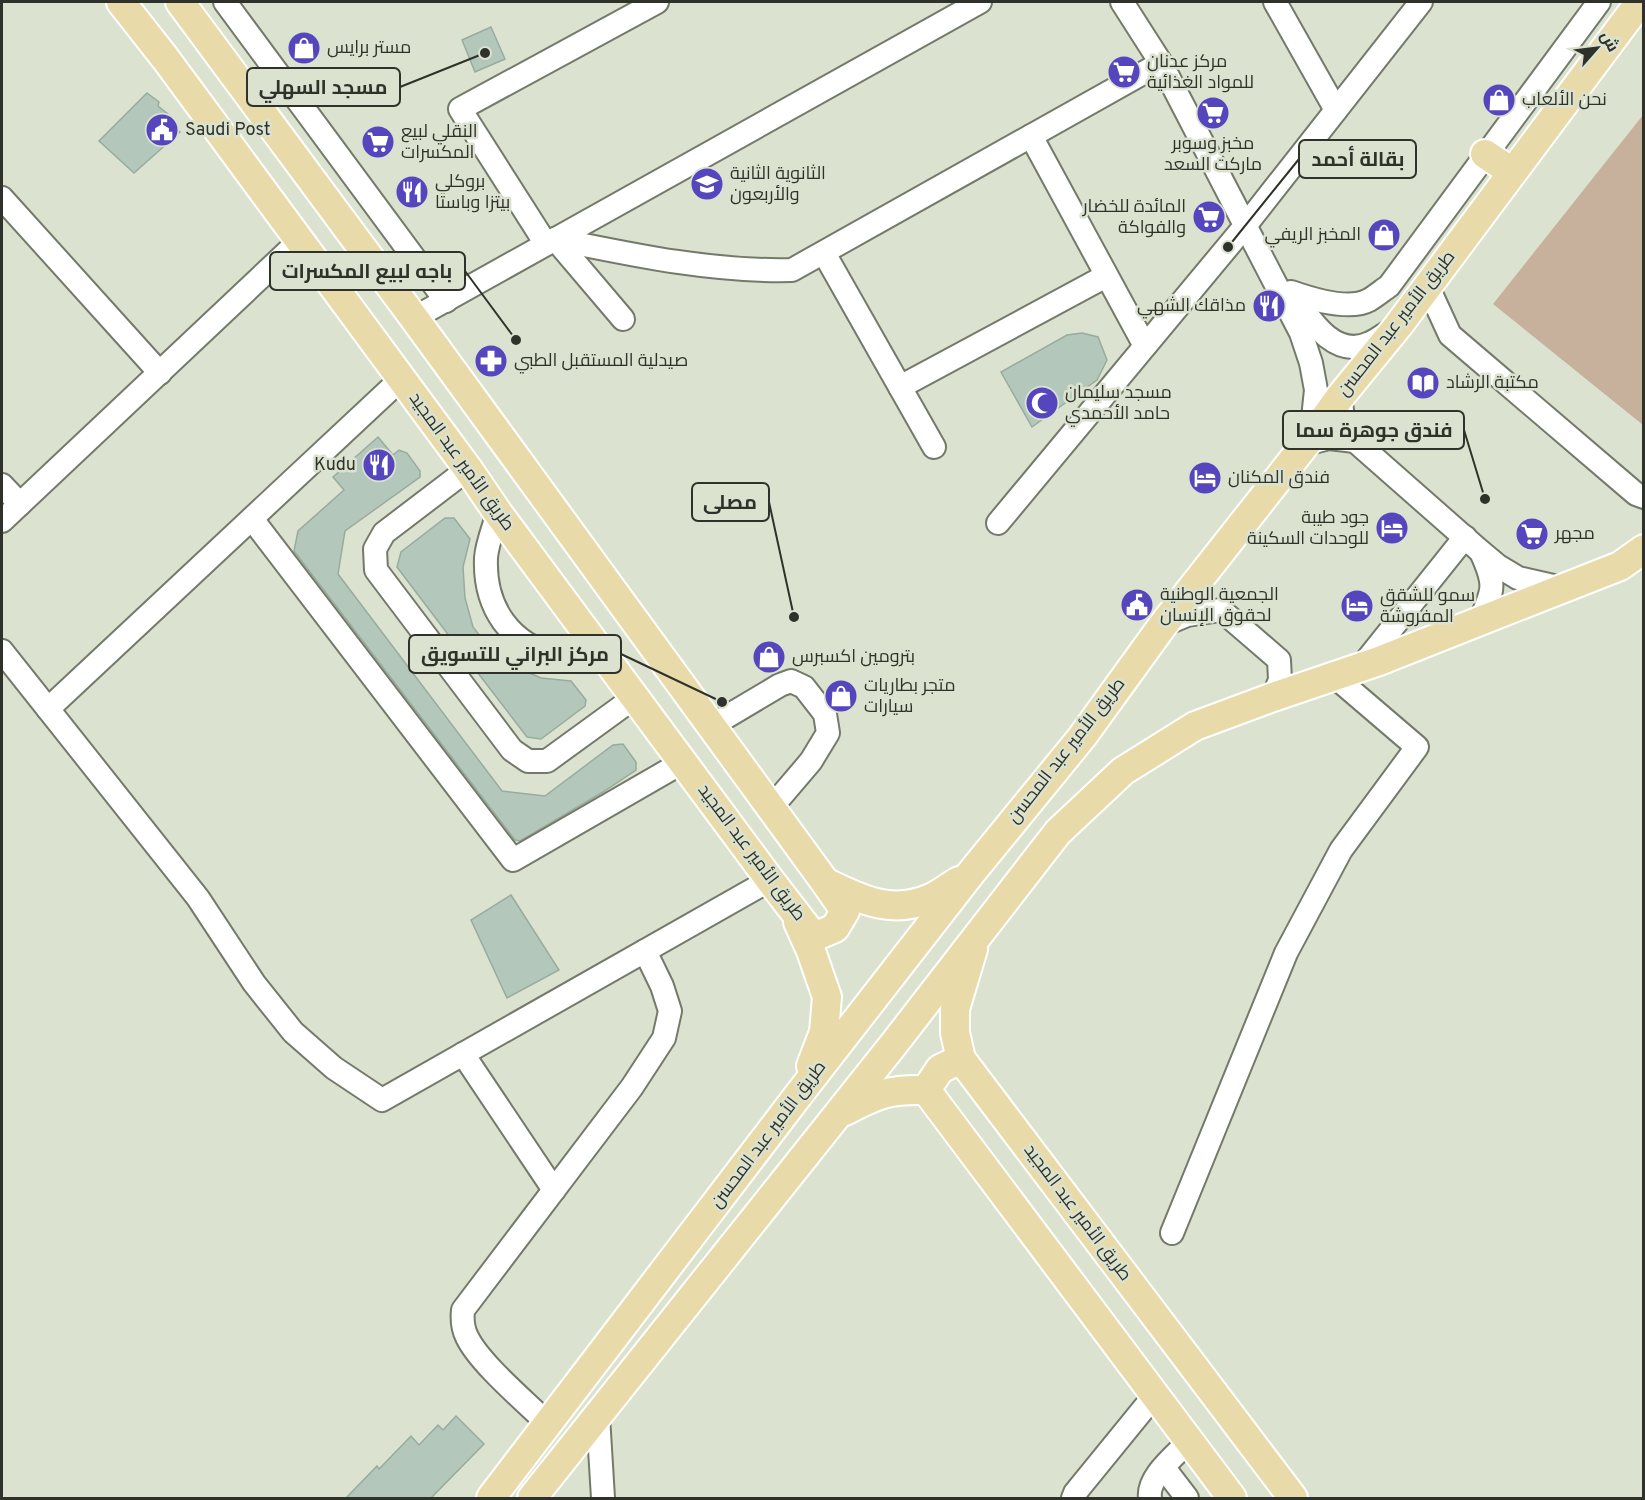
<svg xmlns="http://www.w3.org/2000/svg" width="1645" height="1500" viewBox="0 0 1645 1500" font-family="Overpass,Cairo,sans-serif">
  <rect width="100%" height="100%" fill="#dbe3d0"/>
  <polygon fill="#c7b09c" points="1643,115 1643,425 1493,304"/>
  <g fill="#b3c7ba" stroke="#98ab9f" stroke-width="1.5">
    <polygon points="491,27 505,59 475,72 462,40"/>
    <polygon points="147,93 159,102 158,106 169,115 167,119 180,132 134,173 99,141"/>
    <polygon points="1082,333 1098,337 1107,360 1097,380 1032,427 1001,372 1067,335"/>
    <polygon points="378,437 393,455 399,450 407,453 420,471 420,477 345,531 338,574 502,791 545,796 613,745 623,744 636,762 636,770 603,792 520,841 515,840 294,551 298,531 344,490 333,477"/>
    <polygon points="445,518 454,518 470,539 463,567 465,598 473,627 488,646 513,666 541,678 571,681 586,700 585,706 541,739 527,737 471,664 464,663 457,655 452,645 453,641 397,567 401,552"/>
    <polygon points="511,895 559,970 507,998 471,920"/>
    <polygon points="456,1416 484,1444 431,1498 346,1498 377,1466 379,1469 411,1436 419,1445 438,1425 443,1430"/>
  </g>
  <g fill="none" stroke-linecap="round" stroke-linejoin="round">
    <g stroke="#737a69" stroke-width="26">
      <g id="minor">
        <polyline points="225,2 446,301"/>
        <polyline points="1122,2 1161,63 1301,333 1311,363 1316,390 1311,437"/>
        <polyline points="1275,2 1336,110"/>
        <polyline points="1031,136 1145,346"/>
        <polyline points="2,198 160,373"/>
        <path d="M 555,239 C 633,255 712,272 792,270 L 1161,63"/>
        <polyline points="555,239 623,319"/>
        <polyline points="546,244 460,109 657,2"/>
        <polyline points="824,253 934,447"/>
        <polyline points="1428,287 1450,335 1636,494 1644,497"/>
        <path d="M 1291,292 C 1311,299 1349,311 1369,300 C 1376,296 1383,290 1389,286 L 1599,2"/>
        <path d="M 1297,301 C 1313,324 1337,359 1370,343 C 1377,340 1383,335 1390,331"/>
        <polyline points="414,318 980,2"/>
        <polyline points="900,387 1106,276"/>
        <polyline points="1340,397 1343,417 1355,441 1480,551 1498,566 1518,578 1562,588"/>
        <polyline points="1306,444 1329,438 1355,441"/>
        <polyline points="468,469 384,533 375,549 376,570 512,750 528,761 547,761 635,697"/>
        <polyline points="2,485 20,504"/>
        <path d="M 498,513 C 494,527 487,543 486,558 C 484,607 510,646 559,656 C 573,659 590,656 605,657"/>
        <polyline points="252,519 513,860 683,762"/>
        <polyline points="2,521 299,241"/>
        <polyline points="998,523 1245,226 1421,2"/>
        <path d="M 1480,621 C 1494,589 1496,585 1481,552"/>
        <polyline points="1163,625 1187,615 1221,610 1279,660 1280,680 1273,697"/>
        <polyline points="2,651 198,898 254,983 293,1032 334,1068 382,1100 770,880"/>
        <polyline points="1361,667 1465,537"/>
        <polyline points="48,709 401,379"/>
        <polyline points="711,726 780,685 791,681 804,687 825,714 828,733 811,761 771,808"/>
        <polyline points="463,1054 554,1190"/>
        <polyline points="1172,1233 1286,953 1341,850 1417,747 1334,676"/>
        <polyline points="598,1416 603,1498"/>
        <path d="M 548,1424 C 526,1402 480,1364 467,1337 C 463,1329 462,1319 463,1310 L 632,1087 L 664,1038 L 670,1011 L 662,986 L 645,951"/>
        <polyline points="1164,1468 1187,1498"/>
        <polyline points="1073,1498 1075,1493 1154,1396"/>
        <path d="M 1150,1498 C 1147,1477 1175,1456 1189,1441"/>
      </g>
    </g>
    <g stroke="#fff" stroke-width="32">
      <g id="major">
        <polyline points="121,2 165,58 468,469 498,513 770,880 814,937 835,928 845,911 825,882 414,318 180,2"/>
        <polyline points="1485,154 1512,172"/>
        <path d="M 827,883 C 862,900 892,915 931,898 C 940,894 950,886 959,881"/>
        <polyline points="798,922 811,951 827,997 824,1032 811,1066"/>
        <polyline points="973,949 955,1009 955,1033 961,1059 1293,1498"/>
        <polyline points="961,1059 940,1069 926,1090 1232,1498"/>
        <path d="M 845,1111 C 877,1094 889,1089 926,1090"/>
        <polyline points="491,1498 803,1089 971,873 1082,737 1163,625 1311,437 1340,397 1398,326 1640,2"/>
        <polyline points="532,1498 893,1045 1058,832 1123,771 1195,726 1273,697 1379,661 1480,621 1620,566 1644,549"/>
      </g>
    </g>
    <use href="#minor" stroke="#fff" stroke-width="22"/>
    <use href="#major" stroke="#e8daa9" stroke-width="28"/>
  </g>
  <defs>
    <g id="shop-disc" transform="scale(1.725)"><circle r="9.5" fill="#5646be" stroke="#dbe3d0"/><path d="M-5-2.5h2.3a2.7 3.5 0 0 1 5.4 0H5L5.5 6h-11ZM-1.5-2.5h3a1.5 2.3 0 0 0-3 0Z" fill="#fff"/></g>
    <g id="supermarket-disc" transform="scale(1.725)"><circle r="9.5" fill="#5646be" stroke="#dbe3d0"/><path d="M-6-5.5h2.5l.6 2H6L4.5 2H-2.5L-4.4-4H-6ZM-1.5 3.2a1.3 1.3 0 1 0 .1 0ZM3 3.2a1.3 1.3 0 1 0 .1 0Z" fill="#fff"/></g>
    <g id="civic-disc" transform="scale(1.725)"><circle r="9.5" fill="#5646be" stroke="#dbe3d0"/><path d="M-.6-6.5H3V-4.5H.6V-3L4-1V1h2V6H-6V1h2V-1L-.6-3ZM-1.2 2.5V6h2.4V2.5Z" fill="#fff"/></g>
    <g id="school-disc" transform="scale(1.725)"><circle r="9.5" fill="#5646be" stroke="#dbe3d0"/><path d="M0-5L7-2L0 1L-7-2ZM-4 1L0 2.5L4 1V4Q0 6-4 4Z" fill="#fff"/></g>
    <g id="restaurant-disc" transform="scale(1.725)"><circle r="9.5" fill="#5646be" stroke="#dbe3d0"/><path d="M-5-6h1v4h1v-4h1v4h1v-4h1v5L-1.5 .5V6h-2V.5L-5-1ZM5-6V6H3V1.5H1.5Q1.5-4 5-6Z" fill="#fff"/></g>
    <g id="pharmacy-disc" transform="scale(1.725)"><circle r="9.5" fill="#5646be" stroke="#dbe3d0"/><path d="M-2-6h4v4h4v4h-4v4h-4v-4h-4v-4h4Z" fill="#fff"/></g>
    <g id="library-disc" transform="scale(1.725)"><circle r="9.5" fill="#5646be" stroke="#dbe3d0"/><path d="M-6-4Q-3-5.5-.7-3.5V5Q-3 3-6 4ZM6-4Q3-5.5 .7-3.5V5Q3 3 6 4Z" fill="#fff"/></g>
    <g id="mosque-disc" transform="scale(1.725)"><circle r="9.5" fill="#5646be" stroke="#dbe3d0"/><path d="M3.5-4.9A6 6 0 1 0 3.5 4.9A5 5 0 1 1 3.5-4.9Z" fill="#fff"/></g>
    <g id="hotel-disc" transform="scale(1.725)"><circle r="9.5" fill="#5646be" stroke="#dbe3d0"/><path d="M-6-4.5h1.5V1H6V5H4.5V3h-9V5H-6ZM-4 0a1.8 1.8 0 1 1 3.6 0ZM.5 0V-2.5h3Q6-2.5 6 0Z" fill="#fff"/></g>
  </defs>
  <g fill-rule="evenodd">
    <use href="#shop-disc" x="304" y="48"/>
    <use href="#supermarket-disc" x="1124" y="72"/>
    <use href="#shop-disc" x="1499" y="100"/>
    <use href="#supermarket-disc" x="1213" y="113"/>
    <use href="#civic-disc" x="162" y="130"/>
    <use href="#supermarket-disc" x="378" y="142"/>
    <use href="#school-disc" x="707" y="184"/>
    <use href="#restaurant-disc" x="412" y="192"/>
    <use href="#supermarket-disc" x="1209" y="217"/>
    <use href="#shop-disc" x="1384" y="235"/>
    <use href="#restaurant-disc" x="1269" y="306"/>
    <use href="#pharmacy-disc" x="491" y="361"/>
    <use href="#library-disc" x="1423" y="383"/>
    <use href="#mosque-disc" x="1042" y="403"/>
    <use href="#restaurant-disc" x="379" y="465"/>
    <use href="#hotel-disc" x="1205" y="478"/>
    <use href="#hotel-disc" x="1392" y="528"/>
    <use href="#supermarket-disc" x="1532" y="534"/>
    <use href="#civic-disc" x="1137" y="605"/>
    <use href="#hotel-disc" x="1357" y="606"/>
    <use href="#shop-disc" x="769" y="657"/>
    <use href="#shop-disc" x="841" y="696"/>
  </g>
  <g text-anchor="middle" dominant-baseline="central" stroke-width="5" stroke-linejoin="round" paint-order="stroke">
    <g font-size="18" fill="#2f322a" stroke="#dbe3d0" text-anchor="start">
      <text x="327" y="48">مستر برايس</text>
      <text x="1147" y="62">مركز عدنان<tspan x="1147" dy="21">للمواد الغذائية</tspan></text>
      <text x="1522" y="100">نحن الألعاب</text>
      <text x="185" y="130">Saudi Post</text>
      <text x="401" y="132">النقلي لبيع<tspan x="401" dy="21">المكسرات</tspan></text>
      <text x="1213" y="144" text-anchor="middle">مخبز وسوبر<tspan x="1213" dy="21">ماركت السعد</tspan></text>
      <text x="730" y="174">الثانوية الثانية<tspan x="730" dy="21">والأربعون</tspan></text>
      <text x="435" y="182">بروكلي<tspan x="435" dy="21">بيتزا وباستا</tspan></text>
      <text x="1186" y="207" text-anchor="end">المائدة للخضار<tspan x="1186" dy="21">والفواكة</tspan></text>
      <text x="1361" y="235" text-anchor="end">المخبز الريفي</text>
      <text x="1246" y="306" text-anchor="end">مذاقك الشهي</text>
      <text x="514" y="361">صيدلية المستقبل الطبي</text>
      <text x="1446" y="383">مكتبة الرشاد</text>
      <text x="1065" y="393">مسجد سليمان<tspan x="1065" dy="21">حامد الأحمدي</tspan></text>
      <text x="356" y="465" text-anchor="end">Kudu</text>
      <text x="1228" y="478">فندق المكنان</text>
      <text x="1369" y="518" text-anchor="end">جود طيبة<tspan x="1369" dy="21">للوحدات السكينة</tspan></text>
      <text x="1555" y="534">مجهر</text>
      <text x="1160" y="595">الجمعية الوطنية<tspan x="1160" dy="21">لحقوق الإنسان</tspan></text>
      <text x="1380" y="596">سمو للشقق<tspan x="1380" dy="21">المفروشة</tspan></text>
      <text x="792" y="657">بترومين اكسبرس</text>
      <text x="864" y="686">متجر بطاريات<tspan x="864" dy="21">سيارات</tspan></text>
    </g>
    <g font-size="18" fill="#2f322a" stroke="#dbe3d0">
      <text transform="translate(1397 324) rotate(-52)">طريق الأمير عبد المحسن</text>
      <text transform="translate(461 462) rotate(54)">طريق الأمير عبد المجيد</text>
      <text transform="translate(1067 751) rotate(-52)">طريق الأمير عبد المحسن</text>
      <text transform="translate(751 853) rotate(53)">طريق الأمير عبد المجيد</text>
      <text transform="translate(769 1135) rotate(-53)">طريق الأمير عبد المحسن</text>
      <text transform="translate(1077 1213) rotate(53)">طريق الأمير عبد المجيد</text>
    </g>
  </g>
  <path fill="none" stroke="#2f322a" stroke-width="2" d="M485 53L400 87M1228 247L1299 159M516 340L465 271M1485 499L1464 430M794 617L769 502M722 702L621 654"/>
  <g fill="#2f322a" stroke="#dbe3d0" stroke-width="2">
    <circle cx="485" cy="53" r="6"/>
    <circle cx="1228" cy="247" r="6"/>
    <circle cx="516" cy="340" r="6"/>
    <circle cx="1485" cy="499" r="6"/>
    <circle cx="794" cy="617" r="6"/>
    <circle cx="722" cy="702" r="6"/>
  </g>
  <g fill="#dbe3d0" stroke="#2f322a" stroke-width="2">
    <rect x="247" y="68" width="153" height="38" rx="6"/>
    <rect x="1299" y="140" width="117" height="38" rx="6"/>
    <rect x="270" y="252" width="195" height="38" rx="6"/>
    <rect x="1283" y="411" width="181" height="38" rx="6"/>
    <rect x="692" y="483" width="77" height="38" rx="6"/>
    <rect x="409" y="635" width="212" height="38" rx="6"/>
  </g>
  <g font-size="20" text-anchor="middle" font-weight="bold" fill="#2f322a">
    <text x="323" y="94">مسجد السهلي</text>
    <text x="1358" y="166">بقالة أحمد</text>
    <text x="367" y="278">باجه لبيع المكسرات</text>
    <text x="1374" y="437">فندق جوهرة سما</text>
    <text x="730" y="509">مصلى</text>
    <text x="515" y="661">مركز البراني للتسويق</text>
  </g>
  <rect width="1645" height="1500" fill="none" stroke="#2f322a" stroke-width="6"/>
  <g transform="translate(1597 48) rotate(62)" stroke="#dbe3d0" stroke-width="4.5" paint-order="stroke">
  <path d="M0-4.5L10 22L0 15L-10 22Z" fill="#2f322a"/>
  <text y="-9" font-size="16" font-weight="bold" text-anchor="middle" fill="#2f322a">ش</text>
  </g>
</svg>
